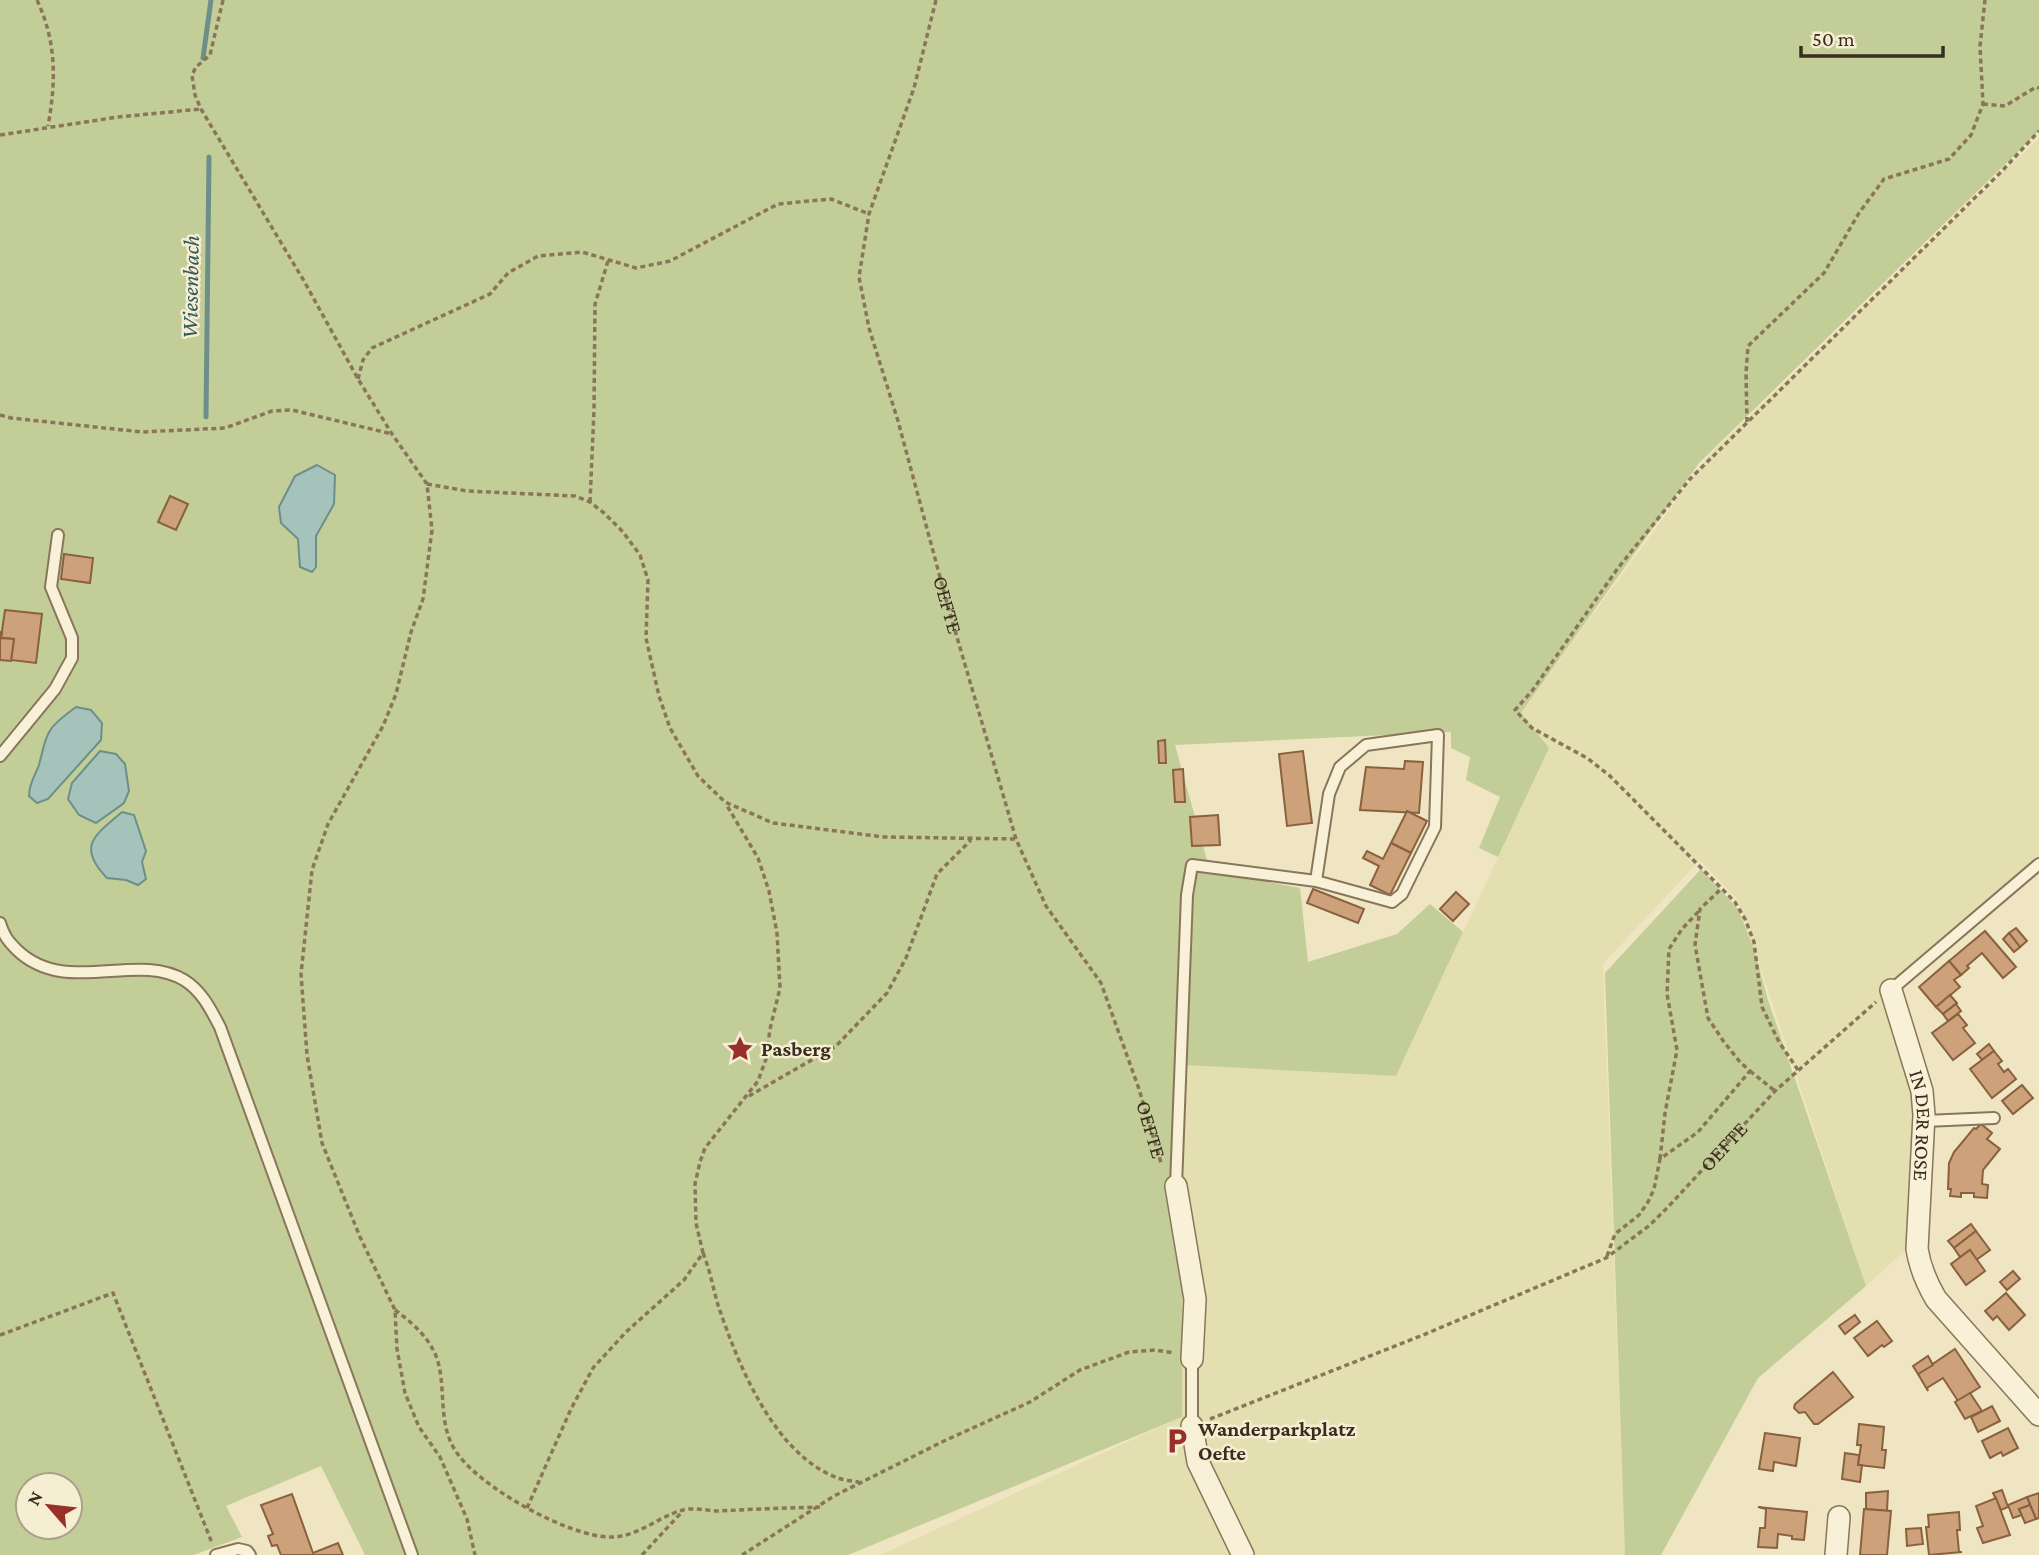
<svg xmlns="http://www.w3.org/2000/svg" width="2039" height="1555" viewBox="0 0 2039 1555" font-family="'Crimson Pro',serif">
  <rect width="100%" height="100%" fill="#efe5c3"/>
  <polygon fill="#e4dfb0" points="2039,138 2039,862 1890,989 1921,1092 1910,1246 1866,1286 1738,900 1700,860 1603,964 1625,1555 880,1555 1182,1417 1183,1065 1396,1076 1549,748 1521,713 1710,454"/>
  <g fill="#c3cd97" fill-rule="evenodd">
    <path d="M 0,0 L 2039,0 L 2039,131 L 1699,463 L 1521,713 L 1549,748 L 1498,857 L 1479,848 L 1500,797 L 1466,780 L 1470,757 L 1451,748 L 1451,732 L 1175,745 L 1210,871 L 1300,888 L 1308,962 L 1397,934 L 1430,904 L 1463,932 L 1396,1076 L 1183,1065 L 1182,1417 L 848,1555 L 365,1555 L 321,1466 L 226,1506 L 242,1537 L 194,1555 L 0,1555 ZM 28,1485 L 70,1485 L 70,1527 L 28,1527 Z"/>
    <polygon points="1701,869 1738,909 1754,949 1768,1000 1866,1286 1758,1378 1661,1555 1625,1555 1605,973"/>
  </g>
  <g fill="#a5c2bb" stroke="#6c9089" stroke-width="2">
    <polygon points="317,465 335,475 334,504 316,536 316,567 312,572 300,567 298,539 281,523 279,507 295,476"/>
    <path d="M 76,707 L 91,710 L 102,723 L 101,740 L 48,799 L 37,803 L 29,796 C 29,783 35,776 39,765 C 48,730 46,729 76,707 Z"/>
    <polygon points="100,751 116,754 125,764 129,791 124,803 96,823 79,815 68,799 72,783"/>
    <path d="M 122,812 L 134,815 L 146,851 L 142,862 L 146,879 L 138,885 L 126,880 L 107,878 C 76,846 95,835 122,812 Z"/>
  </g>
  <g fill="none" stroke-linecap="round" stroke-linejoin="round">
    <g stroke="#6c9089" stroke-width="5">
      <polyline points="203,58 211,0"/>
      <polyline points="206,417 209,157"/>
    </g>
  </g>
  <g fill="#cda179" stroke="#89613f" stroke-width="2">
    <polygon points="170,496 188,504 176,530 158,522"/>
    <polygon points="64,554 93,558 90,583 61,579"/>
    <polygon points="5,610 42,614 36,663 11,660 14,639 1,638"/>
    <polygon points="0,632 2,632 1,638 14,639 11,661 0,660"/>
    <polygon points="1165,740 1166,763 1159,763 1158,741"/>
    <polygon points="1303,751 1312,823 1287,826 1279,754"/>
    <polygon points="1405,761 1423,762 1419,813 1360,810 1366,767 1404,769"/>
    <polygon points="1183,769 1185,802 1175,802 1173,770"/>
    <polygon points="1407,811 1427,821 1411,853 1391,843"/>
    <polygon points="1218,815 1220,845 1192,846 1190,817"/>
    <polygon points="1391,843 1411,853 1390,895 1370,885 1379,866 1363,858 1367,851 1383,859"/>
    <polygon points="1313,889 1364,909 1358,923 1307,903"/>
    <polygon points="1456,892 1469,904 1453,921 1440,909"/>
    <polygon points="2016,928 2027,941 2020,947 2009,933"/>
    <polygon points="1985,931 2016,967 2003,978 1982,953 1967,966 1969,968 1961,975 1949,961"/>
    <polygon points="2009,933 2020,947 2014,952 2003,939"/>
    <polygon points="1949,961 1961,975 1954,980 1960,987 1936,1007 1919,987"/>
    <polygon points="1950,995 1957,1003 1943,1014 1936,1007"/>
    <polygon points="1956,1004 1961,1011 1948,1021 1943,1014"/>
    <polygon points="1958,1014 1967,1025 1963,1028 1975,1043 1953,1060 1932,1033"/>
    <polygon points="1989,1044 1994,1051 1982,1060 1977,1054"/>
    <polygon points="1994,1051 2002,1061 1998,1064 2004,1072 2008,1069 2016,1079 1992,1098 1970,1069"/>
    <polygon points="2022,1085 2033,1098 2013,1114 2002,1101"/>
    <polygon points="1981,1124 1992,1133 1987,1139 2000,1149 1983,1170 1982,1184 1988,1185 1987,1198 1974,1197 1974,1193 1961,1193 1961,1197 1950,1196 1951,1189 1948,1189 1949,1163 1954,1152 1974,1128 1976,1129"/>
    <polygon points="1971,1224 1976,1231 1954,1248 1948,1241"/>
    <polygon points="1976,1231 1990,1250 1976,1260 1970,1250 1960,1257 1954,1248"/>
    <polygon points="1970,1250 1985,1271 1966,1285 1951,1264"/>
    <polygon points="2013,1271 2020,1279 2007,1290 2000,1282"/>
    <polygon points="2006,1293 2025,1315 2009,1330 1997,1316 1993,1320 1985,1311"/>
    <polygon points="1855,1315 1860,1322 1845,1334 1839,1326"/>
    <polygon points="1877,1321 1892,1341 1884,1347 1882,1345 1868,1356 1854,1338"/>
    <polygon points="1955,1349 1980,1387 1958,1401 1943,1378 1927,1388 1928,1391 1918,1374"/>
    <polygon points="1928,1356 1933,1365 1918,1374 1913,1366"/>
    <polygon points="1833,1372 1853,1397 1818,1424 1814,1424 1805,1412 1799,1413 1794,1408 1795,1404"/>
    <polygon points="1970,1393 1982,1411 1965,1419 1955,1402"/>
    <polygon points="1992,1406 2000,1421 1978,1432 1971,1417"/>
    <polygon points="1859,1424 1884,1427 1882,1450 1886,1450 1884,1468 1858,1465 1861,1445 1857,1445"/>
    <polygon points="2008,1428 2018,1448 2003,1456 2001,1452 1990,1458 1982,1441"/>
    <polygon points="1765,1433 1800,1438 1796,1466 1774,1462 1773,1471 1759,1469"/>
    <polygon points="1845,1453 1859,1455 1858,1465 1862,1465 1860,1482 1842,1479"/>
    <polygon points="2002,1490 2008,1507 2001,1510 1993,1493"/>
    <polygon points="1888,1491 1887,1511 1866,1509 1866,1493"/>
    <polygon points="2039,1493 2039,1518 2036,1519 2027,1497"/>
    <polygon points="292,1494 313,1553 338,1543 343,1555 281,1555 277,1545 272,1546 268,1536 273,1534 261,1505"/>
    <polygon points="2027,1497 2030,1505 2019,1509 2022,1515 2013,1518 2008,1505"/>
    <polygon points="1996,1498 2010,1535 1983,1543 1977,1528 1983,1526 1976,1506"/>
    <polygon points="2030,1505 2036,1519 2025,1523 2019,1509"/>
    <polygon points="1758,1507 1807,1512 1804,1540 1792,1539 1792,1536 1778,1534 1777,1548 1758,1547 1760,1528 1765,1528 1766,1509"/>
    <polygon points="1864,1509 1891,1511 1887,1555 1860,1555"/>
    <polygon points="1959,1512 1960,1530 1957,1530 1959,1552 1962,1552 1929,1555 1926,1527 1929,1527 1928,1515"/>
    <polygon points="1921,1528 1923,1544 1907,1546 1906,1529"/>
  </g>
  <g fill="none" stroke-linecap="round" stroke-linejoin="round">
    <g stroke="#89765a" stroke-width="14">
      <g id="service">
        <polyline points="0,756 55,689 72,658 72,638 51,587 58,535"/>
        <path d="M 0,923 C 4,936 8,941 17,950 C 66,997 136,951 184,980 C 202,991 211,1010 220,1027 L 412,1555"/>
        <polyline points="1891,990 2039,864"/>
        <polyline points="1925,1121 1994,1118"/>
        <polyline points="1176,1186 1187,895 1192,865 1316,881 1392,902 1402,894 1435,827 1438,735 1366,745 1340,767 1329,794 1316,881"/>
        <polyline points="1192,1426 1192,1359"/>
        <polyline points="216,1555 238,1549 247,1551 250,1555"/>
      </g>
    </g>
    <g stroke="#89765a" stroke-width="24">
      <g id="minor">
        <path id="s3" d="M 1891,990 L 1922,1091 L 1924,1115 L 1917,1249 C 1920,1268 1926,1282 1936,1299 L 2039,1415"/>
        <polyline points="1176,1186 1195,1299 1192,1359"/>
        <polyline points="1192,1426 1198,1462 1243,1555"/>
        <polyline points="1836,1555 1839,1517"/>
      </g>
    </g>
    <g stroke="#89765a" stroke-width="3.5" stroke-dasharray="5 3.5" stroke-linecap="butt">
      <path d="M 37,0 C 57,43 56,82 48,126"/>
      <polyline points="223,0 210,55 196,67 192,75 195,95 201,109 304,281 358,379 392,434 427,484 432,530 423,599 411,632 396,694 383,726 328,824 312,870 301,974 307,1055 322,1143 360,1237 395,1310 397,1349 405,1393 419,1427 440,1457 467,1519 475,1555"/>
      <path id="s1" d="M 936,0 L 914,88 L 869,214 L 859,277 L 869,328 L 898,421 L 947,603 L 1016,839 L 1046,906 L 1101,983 L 1139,1089 L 1161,1163"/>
      <polyline points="1983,104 2005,106 2036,87 2039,88"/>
      <polyline points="0,135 118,117 201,109"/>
      <polyline points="358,379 363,360 372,348 490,294 508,273 538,256 582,252 636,268 670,261 778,204 831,199 869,214"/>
      <polyline points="0,415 11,418 142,432 225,428 272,411 292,410 392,434"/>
      <polyline points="1747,422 1746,373 1748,346 1824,273 1859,213 1884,179 1949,159 1971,135 1983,104 1980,46 1985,0"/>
      <polyline points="427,484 467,491 575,496 590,502 604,513 623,532 640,555 648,580 646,638 659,696 670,728 698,776 725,802 773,823 884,837 1016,839"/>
      <polyline points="590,502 594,410 595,304 608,261"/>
      <polyline points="1798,1070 1779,1042 1762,1007 1754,942 1745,919 1735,902 1610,776 1587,758 1532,728 1515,710 1532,691 1618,568 1690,479 2002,171 2039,131"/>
      <polyline points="1750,1071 1775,1091"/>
      <polyline points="749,1096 836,1046 887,993 906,958 937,874 971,840"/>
      <polyline points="1660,1159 1665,1113 1677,1050 1667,994 1669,949 1682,929 1699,911"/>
      <path d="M 703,1253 C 710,1270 713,1288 718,1305 C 738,1364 774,1455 838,1478 C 844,1480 852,1481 859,1482"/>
      <polyline points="1607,1256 1615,1234 1639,1215 1648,1202 1654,1189 1660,1159 1698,1132 1750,1071 1740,1062 1724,1042 1708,1018 1695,945 1700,909 1722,888"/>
      <path d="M 395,1310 C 413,1323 432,1340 438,1362 C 446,1391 438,1423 455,1450 C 477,1486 567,1536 609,1537 C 637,1538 657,1517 683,1510 C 694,1507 708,1511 720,1511 C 753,1509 787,1508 820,1507"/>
      <polyline points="0,1335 113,1293 212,1543"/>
      <path id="s2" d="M 1210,1419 L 1423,1335 L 1606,1258 L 1650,1225 L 1668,1207 L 1775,1091 L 1876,1002"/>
      <polyline points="527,1508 571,1409 593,1368 626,1332 684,1280 703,1253 696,1223 695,1184 700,1162 705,1148 758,1081 766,1059 770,1029 780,988 777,933 769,891 758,858 726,804"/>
      <polyline points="642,1555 681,1513"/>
      <polyline points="742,1555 834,1496 946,1440 1030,1402 1080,1370 1129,1352 1155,1350 1174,1353"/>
    </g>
    <use href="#service" stroke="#f9f1d7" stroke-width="10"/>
    <use href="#minor" stroke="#f9f1d7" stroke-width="21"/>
  </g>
  <defs>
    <g id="sight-bare" transform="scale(2.1)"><path d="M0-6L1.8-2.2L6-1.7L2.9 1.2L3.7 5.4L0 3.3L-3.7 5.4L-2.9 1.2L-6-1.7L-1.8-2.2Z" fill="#992f29" stroke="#f6eed3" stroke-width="2.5" paint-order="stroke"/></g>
    <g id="parking-bare" transform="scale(2.1)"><path d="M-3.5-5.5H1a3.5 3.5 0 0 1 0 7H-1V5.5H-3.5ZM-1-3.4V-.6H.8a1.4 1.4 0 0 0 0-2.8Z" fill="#992f29" stroke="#f6eed3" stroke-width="2.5" paint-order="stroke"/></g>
  </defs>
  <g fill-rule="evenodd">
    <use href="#sight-bare" x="740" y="1049"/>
    <use href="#parking-bare" x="1177" y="1441"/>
  </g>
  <g text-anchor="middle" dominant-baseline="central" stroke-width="5" stroke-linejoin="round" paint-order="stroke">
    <g font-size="21" fill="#392d1e" stroke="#f6eed3">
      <text stroke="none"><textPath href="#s1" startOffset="628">OEFTE</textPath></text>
      <text stroke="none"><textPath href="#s3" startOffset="140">IN DER ROSE</textPath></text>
      <text stroke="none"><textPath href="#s1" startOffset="1195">OEFTE</textPath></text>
      <text stroke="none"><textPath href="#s2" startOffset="590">OEFTE</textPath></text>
    </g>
    <g font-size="21" font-weight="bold" fill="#392d1e" stroke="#f6eed3" text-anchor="start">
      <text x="761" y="1049">Pasberg</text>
      <text x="1198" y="1429">Wanderparkplatz<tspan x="1198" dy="24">Oefte</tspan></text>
    </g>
    <g font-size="23" font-style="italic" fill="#2d5959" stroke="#f6eed3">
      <text transform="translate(190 287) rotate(-89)">Wiesenbach</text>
    </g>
  </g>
  <g transform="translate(49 1506) rotate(298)"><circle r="33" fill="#f6eed3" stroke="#aaa18b" stroke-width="2"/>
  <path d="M0-5L12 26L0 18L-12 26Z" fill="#992f29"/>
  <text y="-10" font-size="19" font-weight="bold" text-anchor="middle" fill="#392d1e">N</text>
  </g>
  <path d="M1801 46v10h142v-10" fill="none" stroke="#392d1e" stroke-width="3.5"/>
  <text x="1812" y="46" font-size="21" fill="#392d1e" stroke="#f6eed3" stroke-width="5" paint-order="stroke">50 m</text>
</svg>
